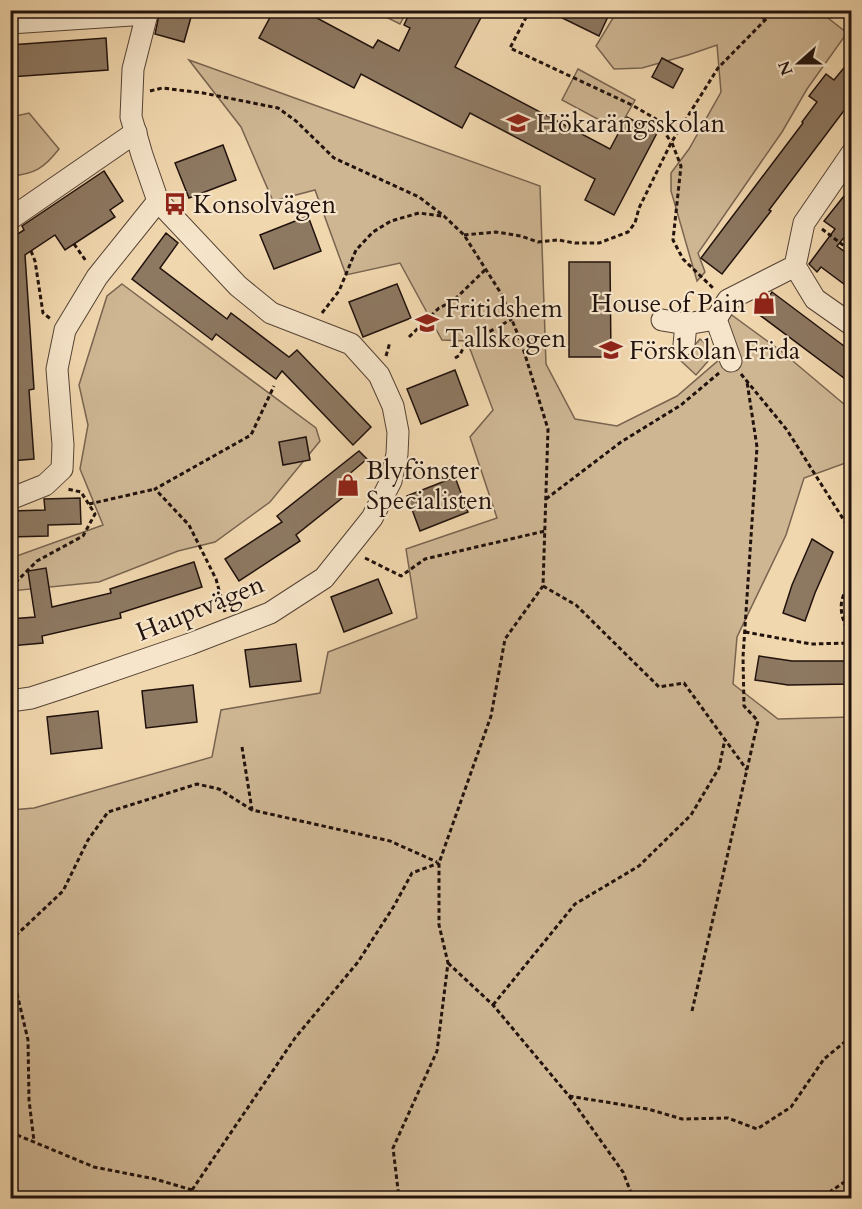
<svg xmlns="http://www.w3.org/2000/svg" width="862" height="1209" viewBox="0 0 862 1209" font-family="Cardo,serif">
  <rect width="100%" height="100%" fill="#f1d7ae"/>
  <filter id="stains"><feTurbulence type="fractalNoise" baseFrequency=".00333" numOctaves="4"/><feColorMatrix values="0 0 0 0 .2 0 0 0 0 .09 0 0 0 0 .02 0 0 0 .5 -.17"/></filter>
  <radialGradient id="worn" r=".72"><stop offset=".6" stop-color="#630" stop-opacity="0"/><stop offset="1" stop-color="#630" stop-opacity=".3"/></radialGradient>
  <g fill="#ceb693" stroke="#786450" stroke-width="1.5">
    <polygon points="374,11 407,11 400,24"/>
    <polygon points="625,11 819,11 847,33 807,89 782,132 698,253 705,272 697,281 671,191 671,173 689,149 721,92 717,45 688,55 642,68 614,69 596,46 613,18"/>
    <polygon points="189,60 540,186 546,364 575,419 617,426 677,396 721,358 729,313 781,351 851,410 851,461 804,478 786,535 737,637 733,684 778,719 851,717 851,1198 11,1198 11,810 34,808 212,757 221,710 320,693 328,652 417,618 406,549 497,518 470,437 493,410 467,341 442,340 400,263 346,275 315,190 273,201 241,127"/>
    <polygon points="578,69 635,100 618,130 562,100"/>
    <path d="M 29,113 L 59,149 C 44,168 35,174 11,176 L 11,117 Z"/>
    <polygon points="122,284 316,428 320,441 270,502 215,542 178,551 99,582 11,591 11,558 103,525 80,469 88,425 79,385 107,296"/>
    <polygon points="700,339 716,352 696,375 681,361"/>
  </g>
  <g fill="#8d7861" stroke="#21120d" stroke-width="1.5">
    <polygon points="160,10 193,10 184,42 155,34"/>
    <polygon points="274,10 302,10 373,48 378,40 399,51 410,28 404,25 411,10 485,10 455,67 610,149 627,117 657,133 614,215 585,200 595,179 470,113 462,128 361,74 354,88 259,38"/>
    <polygon points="546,10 611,10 599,36"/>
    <polygon points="106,38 108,70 10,77 10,45"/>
    <polygon points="662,58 683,69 673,88 652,77"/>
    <polygon points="852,58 852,100 769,210 771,211 722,274 701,258 803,123 802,122 817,102 809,96 826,74 834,80"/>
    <polygon points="223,145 236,180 189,198 175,163"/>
    <polygon points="104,171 123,201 110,210 115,217 65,250 55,235 25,255 34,389 29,390 34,459 10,461 10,239 24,230 22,226"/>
    <polygon points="852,186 852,228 837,246 852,257 852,290 821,267 817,272 809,264 835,229 824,221"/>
    <polygon points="308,216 321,251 274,269 260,235"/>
    <polygon points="166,233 178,243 160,268 227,319 231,313 289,357 297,350 371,427 353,445 282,371 276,379 216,334 212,340 132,279"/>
    <polygon points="569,262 610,262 611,357 569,357"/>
    <polygon points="397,284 411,318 363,337 349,302"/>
    <polygon points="772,292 852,352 852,384 757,313"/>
    <polygon points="455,370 468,405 421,424 407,389"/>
    <polygon points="306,437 310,460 283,465 279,442"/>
    <polygon points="359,451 367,459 347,476 356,487 296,535 300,541 239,581 225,559 282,522 277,516"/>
    <polygon points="455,477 468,512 420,531 407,496"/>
    <polygon points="80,498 81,524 48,525 48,536 10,537 10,511 45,510 44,499"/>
    <polygon points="812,539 833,552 815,593 805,621 783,613 792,585"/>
    <polygon points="194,562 202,587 120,613 121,618 42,636 43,643 10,646 10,619 35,617 28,571 46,568 52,607 111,593 110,589"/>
    <polygon points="378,579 392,613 344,632 331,597"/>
    <polygon points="296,644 301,681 250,687 245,650"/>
    <polygon points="759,656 792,661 852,661 852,684 788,685 755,680"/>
    <polygon points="193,685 197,722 146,728 142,691"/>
    <polygon points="98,711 102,748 51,754 47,717"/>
  </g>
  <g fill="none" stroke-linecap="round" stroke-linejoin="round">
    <g stroke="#554335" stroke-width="23">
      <g id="minor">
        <polyline points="10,23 147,14"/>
        <polyline points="10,219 136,132"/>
        <polyline points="795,266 815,299 852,325"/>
        <polyline points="662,320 686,324 716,319"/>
        <polyline points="684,345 686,324"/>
        <polyline points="731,361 716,319 728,300 795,266 804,223 852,153"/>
        <polyline points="10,499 45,485 62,469 63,445 57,369 65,330 97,277 158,201"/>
        <polyline points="10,701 31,698 68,686 190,644 270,613 324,578 372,518 391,481 397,454 398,432 393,406 379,375 351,344 271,313 238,286 158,201 142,155 131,117 133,69 148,10"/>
      </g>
    </g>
    <g stroke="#21120d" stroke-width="3" stroke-dasharray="4.5 3" stroke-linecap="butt">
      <polyline points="530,10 510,48 632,105 656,119 671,142"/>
      <polyline points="748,10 765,19"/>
      <polyline points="844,10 852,15"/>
      <polyline points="150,91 162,88 203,93 278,108 296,121 334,158 419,197 444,216 464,235 502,295 522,345 548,429 543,586 505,639 491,716 439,863 439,925 448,963 437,1051 393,1148 399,1198"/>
      <polyline points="672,143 681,166 673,240 683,259 714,289"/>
      <polyline points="822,229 852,252"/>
      <polyline points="464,235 496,232 521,236 538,242 558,240 575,243 599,243 628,232 635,223 639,208 671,143 718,68 775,10"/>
      <polyline points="74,244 86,261"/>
      <polyline points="31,251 35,261 43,313 52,320"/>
      <polyline points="322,313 339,291 356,250 373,232 391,221 419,213 442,216"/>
      <polyline points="409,337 439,308 453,301 486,269"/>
      <polyline points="386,356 390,342"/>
      <polyline points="455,358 460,355 464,346 512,319"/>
      <polyline points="741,374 787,430 852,533"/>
      <polyline points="546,499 621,442 681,405 719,373"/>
      <polyline points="89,504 155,489"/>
      <polyline points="365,558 401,576 425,559 545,531"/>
      <path d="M 852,582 C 833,604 843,619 852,642"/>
      <polyline points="543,586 576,605 659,687 684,683 747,770"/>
      <polyline points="10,588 37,561 83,536 95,514 81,492 67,489"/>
      <polyline points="225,612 216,579 189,525 155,489 251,435 274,386"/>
      <polyline points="745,632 811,644 852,643"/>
      <polyline points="242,747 252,810 390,841 437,862"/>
      <polyline points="10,941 63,891 88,840 108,812 197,784 219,789 252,810"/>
      <polyline points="448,963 493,1005 569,1096 623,1172 633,1198"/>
      <polyline points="10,964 28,1040 29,1100 34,1141"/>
      <polyline points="493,1005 575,904 639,866 691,815 719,768 725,739"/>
      <polyline points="692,1011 758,721 744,706 743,657 757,447 747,382"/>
      <polyline points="569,1096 648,1109 682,1119 728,1118 757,1129 791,1107 824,1059 852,1036"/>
      <polyline points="10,1132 94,1167 155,1179 192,1190 210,1198"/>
      <polyline points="192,1190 295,1038 358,962 394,906 412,873 439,863"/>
      <polyline points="824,1198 831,1191 852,1177"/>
    </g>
    <use href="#minor" stroke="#f6e5ca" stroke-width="21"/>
  </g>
  <defs>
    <g id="school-bare" transform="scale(1.8)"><path d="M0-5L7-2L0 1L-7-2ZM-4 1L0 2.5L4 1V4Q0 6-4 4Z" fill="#8f2418" stroke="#f6e5ca" stroke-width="2.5" paint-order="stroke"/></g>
    <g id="bus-bare" transform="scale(1.8)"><path d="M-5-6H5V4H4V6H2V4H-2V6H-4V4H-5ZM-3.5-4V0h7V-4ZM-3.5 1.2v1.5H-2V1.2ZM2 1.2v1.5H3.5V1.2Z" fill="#8f2418" stroke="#f6e5ca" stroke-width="2.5" paint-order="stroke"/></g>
    <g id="shop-bare" transform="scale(1.8)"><path d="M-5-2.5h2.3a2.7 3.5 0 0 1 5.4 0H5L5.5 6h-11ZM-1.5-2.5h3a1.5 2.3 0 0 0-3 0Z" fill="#8f2418" stroke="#f6e5ca" stroke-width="2.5" paint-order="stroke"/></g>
  </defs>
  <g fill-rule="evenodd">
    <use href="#school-bare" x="518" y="123"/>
    <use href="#bus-bare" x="175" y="204"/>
    <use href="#shop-bare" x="764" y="303"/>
    <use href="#school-bare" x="427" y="323"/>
    <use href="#school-bare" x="611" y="350"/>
    <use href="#shop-bare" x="348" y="485"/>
  </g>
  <g text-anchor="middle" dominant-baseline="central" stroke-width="4.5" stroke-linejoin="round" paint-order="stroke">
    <g font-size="26" fill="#21120d" stroke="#f6e5ca" text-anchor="start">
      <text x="536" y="123">Hökarängsskolan</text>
      <text x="193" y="204">Konsolvägen</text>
      <text x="746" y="303" text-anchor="end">House of Pain</text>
      <text x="445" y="308">Fritidshem<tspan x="445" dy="30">Tallskogen</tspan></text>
      <text x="629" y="350">Förskolan Frida</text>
      <text x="366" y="470">Blyfönster<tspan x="366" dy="30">Specialisten</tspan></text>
    </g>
    <g font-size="26" fill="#21120d" stroke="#f6e5ca">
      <text transform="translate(200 608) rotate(-22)">Hauptvägen</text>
    </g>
  </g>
  <rect width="862" height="1209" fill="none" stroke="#f1d7ae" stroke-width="36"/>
  <rect x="12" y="12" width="838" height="1185" fill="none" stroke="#21120d" stroke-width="3"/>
  <rect x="18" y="18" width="826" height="1173" fill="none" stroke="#21120d" stroke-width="1.5"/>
  <g transform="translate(799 63) rotate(249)" stroke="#f6e5ca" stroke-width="4.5" paint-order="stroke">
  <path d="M0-4.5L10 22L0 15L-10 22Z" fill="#21120d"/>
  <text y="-9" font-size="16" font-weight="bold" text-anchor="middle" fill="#21120d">N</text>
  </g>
  <rect width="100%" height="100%" filter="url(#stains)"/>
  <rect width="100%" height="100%" fill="url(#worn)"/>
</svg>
